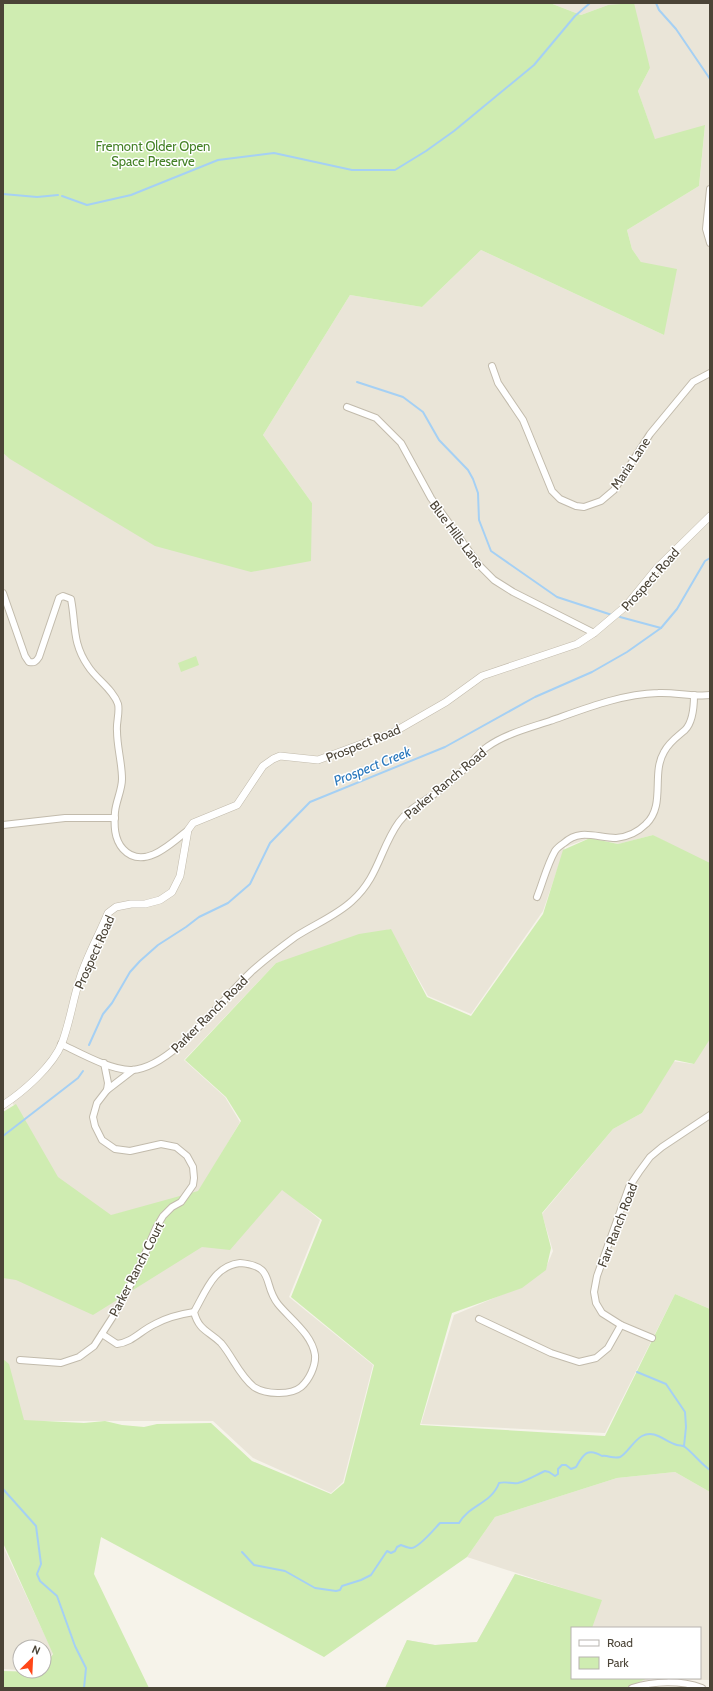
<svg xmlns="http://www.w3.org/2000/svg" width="713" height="1691" viewBox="0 0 713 1691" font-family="Cabin,sans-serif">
  <rect width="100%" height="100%" fill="#f6f3ea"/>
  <g fill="#eae5d8" fill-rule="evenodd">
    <polygon points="550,3 710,3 710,866 653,835 619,844 590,838 565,847 543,911 471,1014 428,996 390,929 276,963 184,1060 225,1097 240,1122 199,1192 109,1216 57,1180 9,1097 3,1101 3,453 11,459 312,503 263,435 350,295 422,307 481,250 664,335 641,262 632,249 627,230 699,186 705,126 655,140 638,91 650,68 608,5 581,15"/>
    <polygon points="710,1038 710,1309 675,1294 605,1433 421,1424 454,1315 520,1287 545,1270 553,1251 542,1214 613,1129 642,1113 672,1061 693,1064"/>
    <polygon points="282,1188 320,1220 289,1297 373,1365 343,1482 331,1493 253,1458 213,1421 23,1421 3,1360 3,1277"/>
    <path d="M 675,1472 L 710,1492 L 710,1680 L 650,1679 L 626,1688 L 385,1688 L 407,1640 L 435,1645 L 477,1642 L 515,1574 L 572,1591 L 467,1557 L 495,1517 L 617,1478 ZM 572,1628 L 700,1628 L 700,1678 L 572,1678 Z"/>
    <polygon points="3,1546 53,1653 44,1665 44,1647 20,1647 20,1670 3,1669"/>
  </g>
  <g fill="#cfecb1">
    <polygon points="3,3 550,3 581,15 608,5 634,3 650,68 638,91 655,139 705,125 699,186 627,230 632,249 641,262 677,269 664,335 481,250 422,307 350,295 263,435 312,503 311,561 251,572 155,546 10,459 3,453"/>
    <polygon points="196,656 199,665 181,672 178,663"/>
    <polygon points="653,835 710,863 710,1039 694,1064 675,1060 642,1113 613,1129 542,1213 551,1248 546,1270 522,1288 452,1313 420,1425 605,1436 675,1294 710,1309 710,1492 675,1472 617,1478 495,1517 467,1557 324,1657 101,1537 94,1574 149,1688 3,1688 3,1671 40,1672 44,1671 44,1667 53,1654 3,1543 3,1359 9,1364 24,1420 84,1423 105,1421 122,1425 144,1427 157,1424 211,1423 252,1461 331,1494 344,1483 374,1365 291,1297 322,1220 282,1190 230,1250 202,1247 93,1315 16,1280 3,1278 3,1112 16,1104 58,1177 111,1215 198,1191 241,1121 226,1097 185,1060 276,963 359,934 391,929 427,997 471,1016 543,914 563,850 590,838 618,844"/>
    <polygon points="515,1574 602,1600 592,1628 572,1628 572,1678 648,1678 625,1688 385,1688 407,1640 435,1645 477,1642"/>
  </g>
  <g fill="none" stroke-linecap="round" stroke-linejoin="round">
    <g stroke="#a5d0f4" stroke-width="2">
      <polyline points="656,3 659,10 676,29 710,79"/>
      <polyline points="3,194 37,197 58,195"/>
      <polyline points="62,196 87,205 131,195 218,160 274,153 352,170 395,170 426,151 454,131 534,65 575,16 590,3"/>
      <polyline points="357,382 403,397 423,412 439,440 468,470 473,479 478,493 479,520 491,551 557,597 612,615"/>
      <polyline points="620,617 661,628"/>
      <polyline points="89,1045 103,1014 112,1003 130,972 140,961 158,945 186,927 199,917 228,903 250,884 270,843 310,802 445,747 535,697 592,672 627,652 661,628 677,609 705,561 710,558"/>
      <polyline points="3,1136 78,1078 83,1071"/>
      <polyline points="637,1372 666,1384 685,1412 686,1427 684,1446"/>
      <polyline points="3,1489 36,1526 41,1564 37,1574 40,1581 57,1596 75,1646 86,1668 84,1688"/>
      <path d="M 242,1552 L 254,1565 L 285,1571 L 315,1588 L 336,1591 L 340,1590 L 342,1586 L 361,1580 L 371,1575 L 387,1551 L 391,1553 L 395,1551 L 397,1547 L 401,1545 C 404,1546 408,1548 411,1548 C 418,1549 435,1528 440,1523 L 459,1523 C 468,1506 492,1503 499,1483 C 506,1481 511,1484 518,1483 C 527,1481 536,1475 545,1471 L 549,1472 L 555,1476 L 558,1474 L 558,1469 L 562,1465 L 566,1465 L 571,1469 L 576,1467 C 583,1455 587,1447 602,1456 C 608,1455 613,1459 620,1457 C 627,1454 633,1441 642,1436 C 655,1429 665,1442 677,1445 C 680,1446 683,1445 685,1447 C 694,1454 701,1464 710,1470"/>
    </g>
    <g stroke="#c2bbac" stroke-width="8">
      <g id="minor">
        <polyline points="710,189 706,229 710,243"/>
        <polyline points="492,366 498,383 523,420 552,491 560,499 576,506 584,507 601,501 614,490 650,434 693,382 710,373"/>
        <polyline points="347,407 376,418 401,443 431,498 479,565 494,580 513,592 594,633"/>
        <path d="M 3,593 L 25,656 L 29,662 C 34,663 36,662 39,657 L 59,598 L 63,596 L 71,599 C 76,625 72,643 88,666 C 96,679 113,689 118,704 C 120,712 116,723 117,731 C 117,747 122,763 122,779 C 122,790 116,801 115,812 C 114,825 114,839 123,849 C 143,871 171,844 188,830"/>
        <polyline points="3,825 65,818 115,818"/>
        <path d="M 537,897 C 543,882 547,865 555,851 C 557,848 561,845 564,843 C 580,828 597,838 616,838 C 627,837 638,832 646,824 C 666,805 651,774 664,752 C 669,742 677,737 685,730 C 693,722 694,706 694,695"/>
        <path d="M 61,1044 C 80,1053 112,1071 132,1070 C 172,1068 222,999 251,972 C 264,960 280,948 295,937 C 313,925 336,916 352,901 C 379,877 380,848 399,822 C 410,807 426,801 440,790 C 450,782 460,773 470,764 C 475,758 481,751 487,747 C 505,734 529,728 550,721 C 584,709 621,694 658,693 C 675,692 693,697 710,695"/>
        <polyline points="107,1090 133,1070"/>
        <path d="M 240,1263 C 276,1266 262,1284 278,1304 C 290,1319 312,1334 315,1355 C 316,1366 309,1380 301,1387 C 290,1396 265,1394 254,1387 C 239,1375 233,1357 221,1343 C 209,1331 199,1331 194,1312 C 206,1291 214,1266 240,1263 Z"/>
        <polyline points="479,1319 551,1353 579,1362 596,1358 608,1348 621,1325"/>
        <path d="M 102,1334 L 117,1344 C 133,1342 140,1331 155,1324 C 166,1318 181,1314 194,1312"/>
        <polyline points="652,1338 621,1325 602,1313 596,1303 594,1292 597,1276 629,1187 639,1172 650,1157 662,1147 710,1115"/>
        <polyline points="20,1360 61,1363 79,1357 94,1346 112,1318 136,1275 156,1228 163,1216 172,1207 181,1202 193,1185 194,1178 193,1167 187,1156 176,1147 161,1144 130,1151 115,1149 102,1140 95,1126 93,1117 97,1103 107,1090 108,1083 104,1063"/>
        <path d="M 632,1688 C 654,1681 680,1680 702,1688"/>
      </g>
    </g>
    <g stroke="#c2bbac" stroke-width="8">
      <path id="tertiary" d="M 3,1105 C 23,1092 53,1066 62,1043 C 70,1022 73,999 80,978 C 87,956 99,935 108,913 L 116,907 L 131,904 L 145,904 L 160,900 L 172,892 L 180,876 L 188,830 L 193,823 L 237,805 L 263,766 L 273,759 L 280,756 L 318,760 L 394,732 L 446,702 L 482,676 L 577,644 L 594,633 L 626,606 L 657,568 L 710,516"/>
    </g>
    <use href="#minor" stroke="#fff" stroke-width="6"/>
    <use href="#tertiary" stroke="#fff" stroke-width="7"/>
  </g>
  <g text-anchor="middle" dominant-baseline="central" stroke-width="3" stroke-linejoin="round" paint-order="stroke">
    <g font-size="13" fill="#448126" stroke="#fff">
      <text x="153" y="146">Fremont Older Open<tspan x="153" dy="15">Space Preserve</tspan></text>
    </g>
    <g font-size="13" fill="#4b4437" stroke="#fff">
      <text transform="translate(630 463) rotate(-56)">Maria Lane</text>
      <text transform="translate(457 534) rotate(53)">Blue Hills Lane</text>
      <text transform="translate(650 579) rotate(-48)">Prospect Road</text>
      <text transform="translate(363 743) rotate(-22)">Prospect Road</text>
      <text transform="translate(445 783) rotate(-40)">Parker Ranch Road</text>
      <text transform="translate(94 952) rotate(-66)">Prospect Road</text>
      <text transform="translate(209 1014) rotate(-45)">Parker Ranch Road</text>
      <text transform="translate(617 1225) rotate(-69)">Farr Ranch Road</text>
      <text transform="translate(136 1269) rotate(-63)">Parker Ranch Court</text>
    </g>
    <g font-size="14" font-style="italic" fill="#2a78bd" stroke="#fff">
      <text transform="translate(372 766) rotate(-22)">Prospect Creek</text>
    </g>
  </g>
  <rect width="713" height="1691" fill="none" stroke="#4b4437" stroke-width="8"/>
  <rect x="571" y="1627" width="130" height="52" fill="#ffffff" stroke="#b7b4af"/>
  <rect x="579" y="1640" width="20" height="6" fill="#ffffff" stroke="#b7b4af"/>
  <text x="607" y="1647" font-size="12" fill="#4b4437">Road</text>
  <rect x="579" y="1657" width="20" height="12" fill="#cfecb1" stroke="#b7b4af"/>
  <text x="607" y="1667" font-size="12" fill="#4b4437">Park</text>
  <g transform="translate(32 1659) rotate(24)"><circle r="19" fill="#ffffff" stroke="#b7b4af"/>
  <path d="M0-3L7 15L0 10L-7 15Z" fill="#ff4618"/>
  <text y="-6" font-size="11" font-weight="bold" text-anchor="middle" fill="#4b4437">N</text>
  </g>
</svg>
